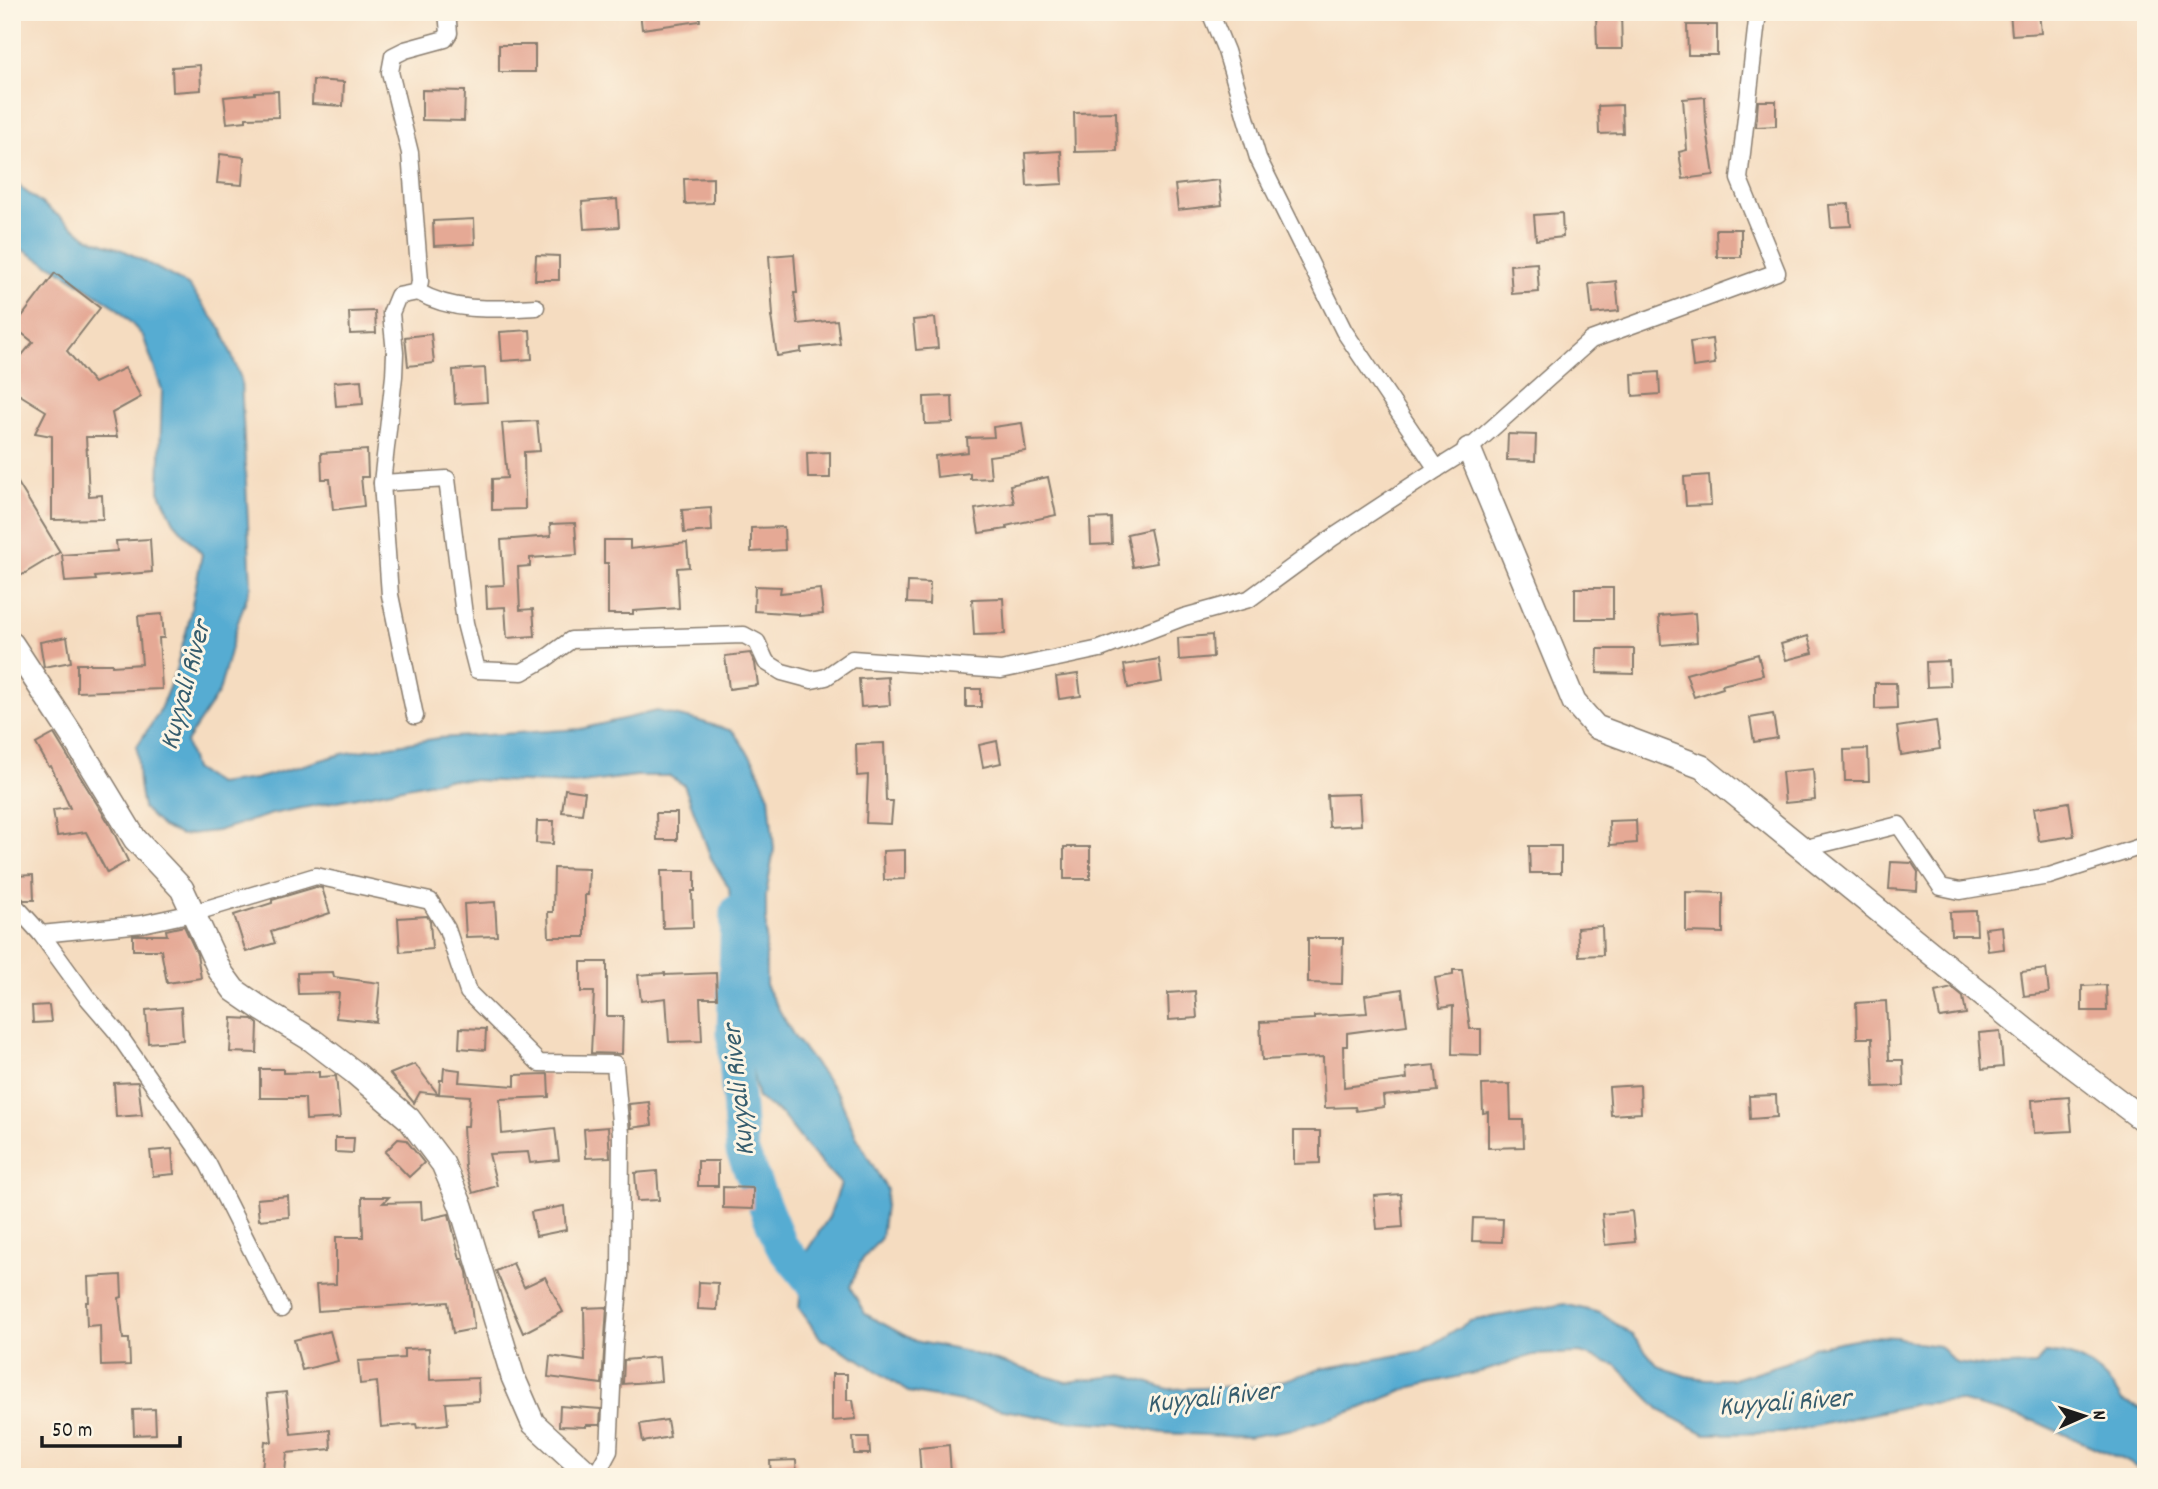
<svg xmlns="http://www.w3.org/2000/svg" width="2158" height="1489" viewBox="0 0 2158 1489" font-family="Dekko,sans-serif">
  <rect width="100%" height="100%" fill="#fcf5e5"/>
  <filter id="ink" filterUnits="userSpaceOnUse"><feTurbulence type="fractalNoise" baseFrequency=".0143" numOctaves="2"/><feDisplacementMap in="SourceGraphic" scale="14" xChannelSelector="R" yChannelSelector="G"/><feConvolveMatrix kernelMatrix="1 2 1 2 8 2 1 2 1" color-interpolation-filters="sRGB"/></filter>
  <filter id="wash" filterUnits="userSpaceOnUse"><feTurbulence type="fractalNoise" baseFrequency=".00686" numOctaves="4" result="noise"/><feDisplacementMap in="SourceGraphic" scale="28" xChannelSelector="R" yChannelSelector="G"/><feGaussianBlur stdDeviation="1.57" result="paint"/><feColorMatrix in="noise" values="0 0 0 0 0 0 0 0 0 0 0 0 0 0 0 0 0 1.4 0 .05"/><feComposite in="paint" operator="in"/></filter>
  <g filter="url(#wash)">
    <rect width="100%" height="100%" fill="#f5dcc0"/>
    <path fill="#56acd2" stroke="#396477" stroke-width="2" d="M 12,180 L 25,191 L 87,237 L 127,252 L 188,285 L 222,330 L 241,379 L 251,585 L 237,625 L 219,692 L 186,742 L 194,769 L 217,784 L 255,779 L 342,754 L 439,738 L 580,729 L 657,711 L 696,720 L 733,731 L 755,763 L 769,796 L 774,849 L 766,895 L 766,987 L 795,1038 L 838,1094 L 856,1136 L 887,1190 L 881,1238 L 861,1261 L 850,1287 L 865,1314 L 915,1341 L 968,1352 L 1066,1382 L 1125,1375 L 1168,1389 L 1265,1386 L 1321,1369 L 1421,1351 L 1470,1321 L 1564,1304 L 1600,1313 L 1632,1335 L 1658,1366 L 1686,1376 L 1706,1379 L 1734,1379 L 1785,1363 L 1813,1347 L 1871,1336 L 1897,1337 L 1917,1343 L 1939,1346 L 1956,1363 L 1984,1367 L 2035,1365 L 2045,1353 C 2052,1353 2060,1353 2067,1355 C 2091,1362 2111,1380 2122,1401 L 2146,1411 L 2146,1474 L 2128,1462 L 2034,1421 L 1959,1401 L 1917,1404 L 1782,1433 L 1705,1434 L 1661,1411 L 1616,1365 L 1580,1353 L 1533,1355 L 1488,1370 L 1412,1387 L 1359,1409 L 1293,1429 L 1248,1437 L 1162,1433 L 1119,1424 L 1057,1420 L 908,1392 L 859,1359 L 821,1339 L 799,1308 L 804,1255 L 829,1217 L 841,1184 L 812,1153 L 782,1115 L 758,1098 L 741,1023 L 729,888 L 711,858 L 684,785 L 669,776 L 636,776 L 574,784 L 447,779 L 272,814 L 217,831 L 181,835 L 162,827 L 143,808 L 139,784 L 137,746 L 158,714 L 175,673 L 188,625 L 202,554 L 174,522 L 159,491 L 162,390 L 143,336 L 116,307 L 64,273 L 12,244 Z"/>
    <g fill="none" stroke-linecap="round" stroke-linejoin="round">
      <polyline stroke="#56acd2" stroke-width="33" points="737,911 733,1032 742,1151 781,1245 831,1307"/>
    </g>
    <g id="blocks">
      <g fill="#e5a995">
        <polygon points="640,12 699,12 700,21 642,29"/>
        <polygon points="1596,12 1621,12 1622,49 1597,49"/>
        <polygon points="2010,12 2039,12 2041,33 2012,35"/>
        <polygon points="1687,25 1717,25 1717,55 1688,55"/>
        <rect x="499" y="45" width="36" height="27"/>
        <polygon points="200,65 201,90 173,92 172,67"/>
        <polygon points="313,80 344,82 343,106 312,104"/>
        <polygon points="422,90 465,91 464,121 422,120"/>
        <polygon points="278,91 279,117 246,118 246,121 227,123 224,97 255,94 255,92"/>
        <polygon points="1705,97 1706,123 1714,175 1683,179 1679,152 1687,150 1683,99"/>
        <polygon points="1758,101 1776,101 1776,126 1756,127"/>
        <polygon points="1622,105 1623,133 1599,134 1598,106"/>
        <polygon points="1116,112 1117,151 1075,152 1074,113"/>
        <polygon points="1061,151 1063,184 1027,186 1025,153"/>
        <polygon points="220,154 244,157 242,185 217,183"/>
        <polygon points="713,178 713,203 685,204 684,179"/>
        <polygon points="1219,180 1222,205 1178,210 1175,185"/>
        <polygon points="617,199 619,227 584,229 582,202"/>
        <polygon points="1849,204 1851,226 1831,227 1829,205"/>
        <polygon points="1562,213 1563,237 1536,240 1534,215"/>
        <polygon points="474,219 475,244 434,246 433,221"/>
        <polygon points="1716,229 1741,229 1741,257 1717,257"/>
        <polygon points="794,254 797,293 794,293 798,324 837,320 840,344 801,348 801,352 777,356 771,316 773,316 769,256"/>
        <polygon points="536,255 559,256 559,280 535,280"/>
        <polygon points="1537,263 1539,292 1512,294 1510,265"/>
        <polygon points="55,273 100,308 67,351 94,383 125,368 141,397 112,413 117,437 86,437 89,496 102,495 103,519 52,520 52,436 35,433 46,411 12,390 12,367 33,342 14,327"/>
        <polygon points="1616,281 1619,311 1592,314 1589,284"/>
        <polygon points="375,311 376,333 350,334 349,312"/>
        <polygon points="935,318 938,348 916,350 913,320"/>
        <polygon points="530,330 532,359 502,361 500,332"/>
        <polygon points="431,334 434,363 408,366 405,337"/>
        <polygon points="1712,339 1715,364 1693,367 1690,342"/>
        <polygon points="485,368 487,402 455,404 453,370"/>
        <polygon points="1659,372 1660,394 1633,396 1632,374"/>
        <polygon points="361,380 363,404 336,406 334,382"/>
        <polygon points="952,396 953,423 925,424 924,397"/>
        <polygon points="537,421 540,451 524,452 525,509 492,510 492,479 507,478 502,423"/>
        <polygon points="1022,423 1026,451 989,456 991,478 970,479 970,473 937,477 935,456 968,452 967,438 994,437 993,427"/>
        <polygon points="1508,434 1536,435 1535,461 1507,460"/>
        <polygon points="367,450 368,477 361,477 364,506 333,510 330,479 322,479 321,453"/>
        <polygon points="830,452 830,478 808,478 807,453"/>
        <polygon points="12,473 60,552 12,581"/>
        <polygon points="1709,475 1711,505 1686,506 1684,477"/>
        <polygon points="1048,477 1056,515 1006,526 1007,529 979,533 975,509 1014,503 1010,485"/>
        <polygon points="711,508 712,531 684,533 682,510"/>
        <polygon points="1111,518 1112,544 1091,545 1090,519"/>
        <polygon points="575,523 577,555 530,558 530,566 518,567 520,610 533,609 535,636 507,638 505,607 487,608 486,586 504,585 501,540 551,536 550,524"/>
        <polygon points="784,527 785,550 751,552 751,528"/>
        <polygon points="1150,529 1157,563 1133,567 1127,534"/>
        <polygon points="150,539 152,572 95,577 96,580 65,582 62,555 117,551 116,541"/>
        <polygon points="604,540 630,540 630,549 687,543 689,567 677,568 679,608 633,611 633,614 608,614 608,563 604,563"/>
        <polygon points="908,582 930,583 929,604 907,603"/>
        <polygon points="755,586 781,587 780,593 820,589 823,614 799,616 799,614 754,611"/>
        <rect x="1575" y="588" width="38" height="31"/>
        <polygon points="1003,598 1005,634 974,635 972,599"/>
        <polygon points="1695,613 1697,642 1661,645 1659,616"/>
        <polygon points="162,614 164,638 159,638 162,689 77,692 77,664 112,664 112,666 142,664 138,616"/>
        <polygon points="1212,635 1213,657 1179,660 1178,638"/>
        <polygon points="1808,636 1813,653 1786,660 1781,644"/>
        <polygon points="67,637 71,662 44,667 40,642"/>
        <polygon points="1598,649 1634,649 1634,674 1597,673"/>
        <polygon points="750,653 755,663 758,685 729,689 725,656"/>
        <polygon points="1758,654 1763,675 1722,685 1723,688 1694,697 1686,674"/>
        <polygon points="1159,659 1162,682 1128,688 1124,665"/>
        <polygon points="1949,661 1950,686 1927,687 1926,662"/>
        <polygon points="1078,674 1081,696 1059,699 1056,677"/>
        <polygon points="888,677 890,705 861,707 859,679"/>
        <polygon points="1875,683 1896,683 1897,708 1875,709"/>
        <rect x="966" y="689" width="15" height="18"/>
        <polygon points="1773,714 1777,738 1754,742 1750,718"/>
        <polygon points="1936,721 1940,749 1901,755 1897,727"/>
        <polygon points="54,734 110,825 128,861 107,873 86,832 57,836 53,810 70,808 51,766 49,767 36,744"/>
        <polygon points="997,741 1001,763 983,767 979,745"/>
        <polygon points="884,743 886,801 893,801 891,824 866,823 868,775 857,776 856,744"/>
        <polygon points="1868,749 1869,781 1845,781 1844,750"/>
        <polygon points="1813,769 1815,800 1785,803 1782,772"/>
        <polygon points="565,789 585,792 582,814 562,812"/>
        <polygon points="1359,794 1361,825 1329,827 1327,795"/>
        <polygon points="2069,802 2074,836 2039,841 2034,808"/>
        <polygon points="656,813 677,813 677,840 657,840"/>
        <polygon points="1636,820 1637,843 1610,845 1609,821"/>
        <polygon points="537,821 554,821 553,844 536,843"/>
        <polygon points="1529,846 1561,846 1561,873 1530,873"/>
        <rect x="1064" y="847" width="26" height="32"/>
        <polygon points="905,850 905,879 884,880 883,851"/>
        <polygon points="1891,862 1912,863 1918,872 1917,891 1889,889"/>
        <polygon points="554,868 589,869 588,895 585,895 585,937 549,937 548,912 553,912"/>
        <polygon points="661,871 695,871 695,891 692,891 693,927 663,928"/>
        <polygon points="33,875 34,900 24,900 15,892 14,876"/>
        <polygon points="316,887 322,888 330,913 271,932 275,943 246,952 234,915 272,903 272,900"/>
        <polygon points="1686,892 1723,893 1723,933 1686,932"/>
        <polygon points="495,902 497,936 466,937 464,904"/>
        <polygon points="1976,911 1977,935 1951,935 1950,912"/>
        <polygon points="427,916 430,921 432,949 400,952 398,918"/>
        <polygon points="184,926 197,954 201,978 167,983 161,950 133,950 133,935 167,935 166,930"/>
        <polygon points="1602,926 1603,955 1579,956 1577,928"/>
        <polygon points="2002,926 2004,949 1988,951 1985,928"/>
        <polygon points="1308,938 1343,938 1342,984 1308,983"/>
        <polygon points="581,962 607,962 607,1016 623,1016 622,1054 591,1053 594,992 581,992"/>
        <polygon points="2046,969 2049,993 2024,996 2021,972"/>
        <polygon points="1453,970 1462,970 1470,1029 1481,1029 1481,1055 1452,1054 1453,1006 1440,1008 1435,978 1453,975"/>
        <polygon points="333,972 334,977 380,983 376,1022 336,1018 339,993 298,994 297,973"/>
        <polygon points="665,973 665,975 716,973 717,998 700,998 702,1041 669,1042 666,998 641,1001 638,975"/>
        <polygon points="2106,985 2107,1011 2082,1011 2082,986"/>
        <polygon points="1952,988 1963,997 1966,1014 1940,1018 1935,992"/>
        <polygon points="1402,989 1407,1025 1347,1033 1347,1046 1343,1046 1344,1087 1407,1079 1406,1068 1435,1065 1438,1091 1383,1096 1384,1107 1356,1111 1355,1107 1325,1108 1323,1057 1262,1060 1260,1022 1314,1019 1314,1016 1367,1013 1365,995"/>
        <polygon points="1195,991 1197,1018 1169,1020 1168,993"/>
        <polygon points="1886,1001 1889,1060 1903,1060 1904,1086 1874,1087 1872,1038 1857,1038 1856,1003"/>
        <polygon points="49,1005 51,1022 33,1023 32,1006"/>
        <polygon points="181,1007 183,1040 148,1043 146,1010"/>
        <polygon points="232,1018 252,1019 258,1024 257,1053 230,1052"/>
        <polygon points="460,1028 486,1029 485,1050 459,1048"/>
        <polygon points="2000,1031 2003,1067 1982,1069 1979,1033"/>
        <polygon points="415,1064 438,1094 420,1092 414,1103 390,1074"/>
        <polygon points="444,1068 460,1070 459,1082 515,1086 515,1075 548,1074 549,1097 500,1099 502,1134 555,1128 559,1160 530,1163 528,1152 489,1154 497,1186 473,1193 465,1167 463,1126 468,1126 470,1096 439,1094 440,1080 443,1080"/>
        <polygon points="260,1069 283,1069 283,1073 319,1072 319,1077 336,1076 340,1118 306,1120 305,1098 260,1098"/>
        <polygon points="138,1082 142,1115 116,1117 114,1083"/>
        <polygon points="1510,1084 1511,1120 1523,1120 1524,1147 1488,1148 1488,1112 1483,1113 1482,1085"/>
        <polygon points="1640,1085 1641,1113 1611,1115 1609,1087"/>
        <polygon points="1776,1095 1777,1117 1750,1119 1749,1096"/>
        <polygon points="2069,1097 2072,1131 2034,1133 2032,1100"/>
        <polygon points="649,1102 652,1125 631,1128 629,1104"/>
        <polygon points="608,1127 610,1157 586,1158 584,1129"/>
        <polygon points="1294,1131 1320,1131 1320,1163 1294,1164"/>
        <polygon points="335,1138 354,1138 353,1153 335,1152"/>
        <polygon points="398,1139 406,1140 424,1163 409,1177 385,1152"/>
        <polygon points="172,1149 174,1174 153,1176 150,1151"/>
        <rect x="698" y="1161" width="20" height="25"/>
        <polygon points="657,1171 659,1200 637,1201 635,1173"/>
        <polygon points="723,1187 753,1188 753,1209 723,1208"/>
        <polygon points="1401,1194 1403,1227 1377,1229 1374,1196"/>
        <polygon points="288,1196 289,1217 259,1220 257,1199"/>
        <polygon points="362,1197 389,1197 383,1203 421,1202 422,1220 449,1214 460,1259 462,1259 467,1272 474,1329 453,1333 448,1302 318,1311 316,1285 336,1284 336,1237 363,1237"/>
        <polygon points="564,1206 566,1230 536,1236 531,1212"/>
        <polygon points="1632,1211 1635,1242 1605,1245 1602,1214"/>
        <polygon points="1473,1218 1503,1219 1502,1242 1472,1241"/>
        <polygon points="513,1263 524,1287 545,1277 563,1312 523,1333 496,1271"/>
        <polygon points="121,1275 122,1297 119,1298 123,1339 129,1339 130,1365 101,1366 100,1325 87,1326 86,1302 89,1302 88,1277"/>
        <polygon points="699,1282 718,1283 717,1310 698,1309"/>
        <polygon points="607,1307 602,1384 548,1377 550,1356 585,1361 584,1308"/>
        <polygon points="330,1331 338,1361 302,1370 294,1340"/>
        <polygon points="429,1348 430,1380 478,1378 479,1401 446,1403 448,1424 417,1428 416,1424 381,1427 377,1382 360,1384 358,1361 404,1358 404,1349"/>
        <polygon points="659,1357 661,1381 623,1384 624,1360"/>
        <polygon points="832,1374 847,1374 847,1400 853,1400 856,1419 832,1421"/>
        <polygon points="286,1392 291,1434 330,1430 331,1449 287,1453 285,1472 262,1470 265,1441 272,1442 267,1394"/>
        <polygon points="560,1406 601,1409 600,1425 586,1425 586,1427 559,1426"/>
        <polygon points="155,1409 156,1434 134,1435 133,1410"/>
        <polygon points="667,1420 670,1437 643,1442 640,1424"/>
        <polygon points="853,1437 869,1437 870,1454 854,1454"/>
        <polygon points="949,1445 951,1474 921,1477 919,1448"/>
        <polygon points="796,1460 797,1477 771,1477 770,1461"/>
      </g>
    </g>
  </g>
  <g filter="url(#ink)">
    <use href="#blocks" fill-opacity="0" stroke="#887c6e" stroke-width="2"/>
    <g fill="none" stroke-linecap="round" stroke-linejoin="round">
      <g stroke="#887c6e" stroke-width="19">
        <g id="street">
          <polyline points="1210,12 1226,51 1258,158 1344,331 1437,469 1469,449 1591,340 1777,272 1739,179 1758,12"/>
          <path d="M 418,292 C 455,313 495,309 536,307"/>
          <polyline points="382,483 447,479 465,623 477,670 522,672 545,659 571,640 744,635 757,642 766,662 782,672 812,680 826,677 852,659 1001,670 1100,649 1184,617 1249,599 1332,538 1437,469"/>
          <polyline points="415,716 390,595 382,483 394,376 395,353 391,313 398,296 418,292 420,281 410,153 390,72 393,56 405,50 445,39 449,33 447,12"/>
          <polyline points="1802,849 1899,825 1941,887 1960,891 2049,876 2146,845"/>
          <polyline points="12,902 41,934"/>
          <polyline points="281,1309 208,1164 116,1031 86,996 41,934 142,924 193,913 316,876 430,901 447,929 468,992 539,1063 615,1064 621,1134 620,1275 614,1347 609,1451 595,1477"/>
        </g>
      </g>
      <g stroke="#887c6e" stroke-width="26">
        <g id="secondary">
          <polyline points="1469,449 1574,702 1596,727 1702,767 2028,1032 2146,1122"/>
          <polyline points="12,644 75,740 135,839 182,889 220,971 234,990 263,1010 312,1040 354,1072 409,1119 443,1164 461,1206 513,1377 533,1423 592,1477"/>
        </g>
      </g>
      <use href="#street" stroke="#fff" stroke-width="16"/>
      <use href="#secondary" stroke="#fff" stroke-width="23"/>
    </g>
  </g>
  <g text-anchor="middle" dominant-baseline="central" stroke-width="6" stroke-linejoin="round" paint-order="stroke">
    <g font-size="28" font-style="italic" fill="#365d6e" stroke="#fcf5e5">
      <text transform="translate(188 686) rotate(-75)">Kuyyali River</text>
      <text transform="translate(741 1090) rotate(-96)">Kuyyali River</text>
      <text transform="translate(1213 1400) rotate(-6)">Kuyyali River</text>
      <text transform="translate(1785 1405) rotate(-4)">Kuyyali River</text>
    </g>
  </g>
  <rect width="2158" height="1489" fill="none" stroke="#fcf5e5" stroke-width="42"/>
  <g transform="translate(2084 1416) rotate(87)" stroke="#fcf5e5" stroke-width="5" paint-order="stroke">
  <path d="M0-5L12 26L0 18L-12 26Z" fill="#1c1c1c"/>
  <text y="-10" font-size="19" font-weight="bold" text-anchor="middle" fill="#1c1c1c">N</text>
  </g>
  <path d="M42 1436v10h138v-10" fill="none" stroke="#1c1c1c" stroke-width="3.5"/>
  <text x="52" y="1436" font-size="21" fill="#1c1c1c" stroke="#fcf5e5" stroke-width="5" paint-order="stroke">50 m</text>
</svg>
